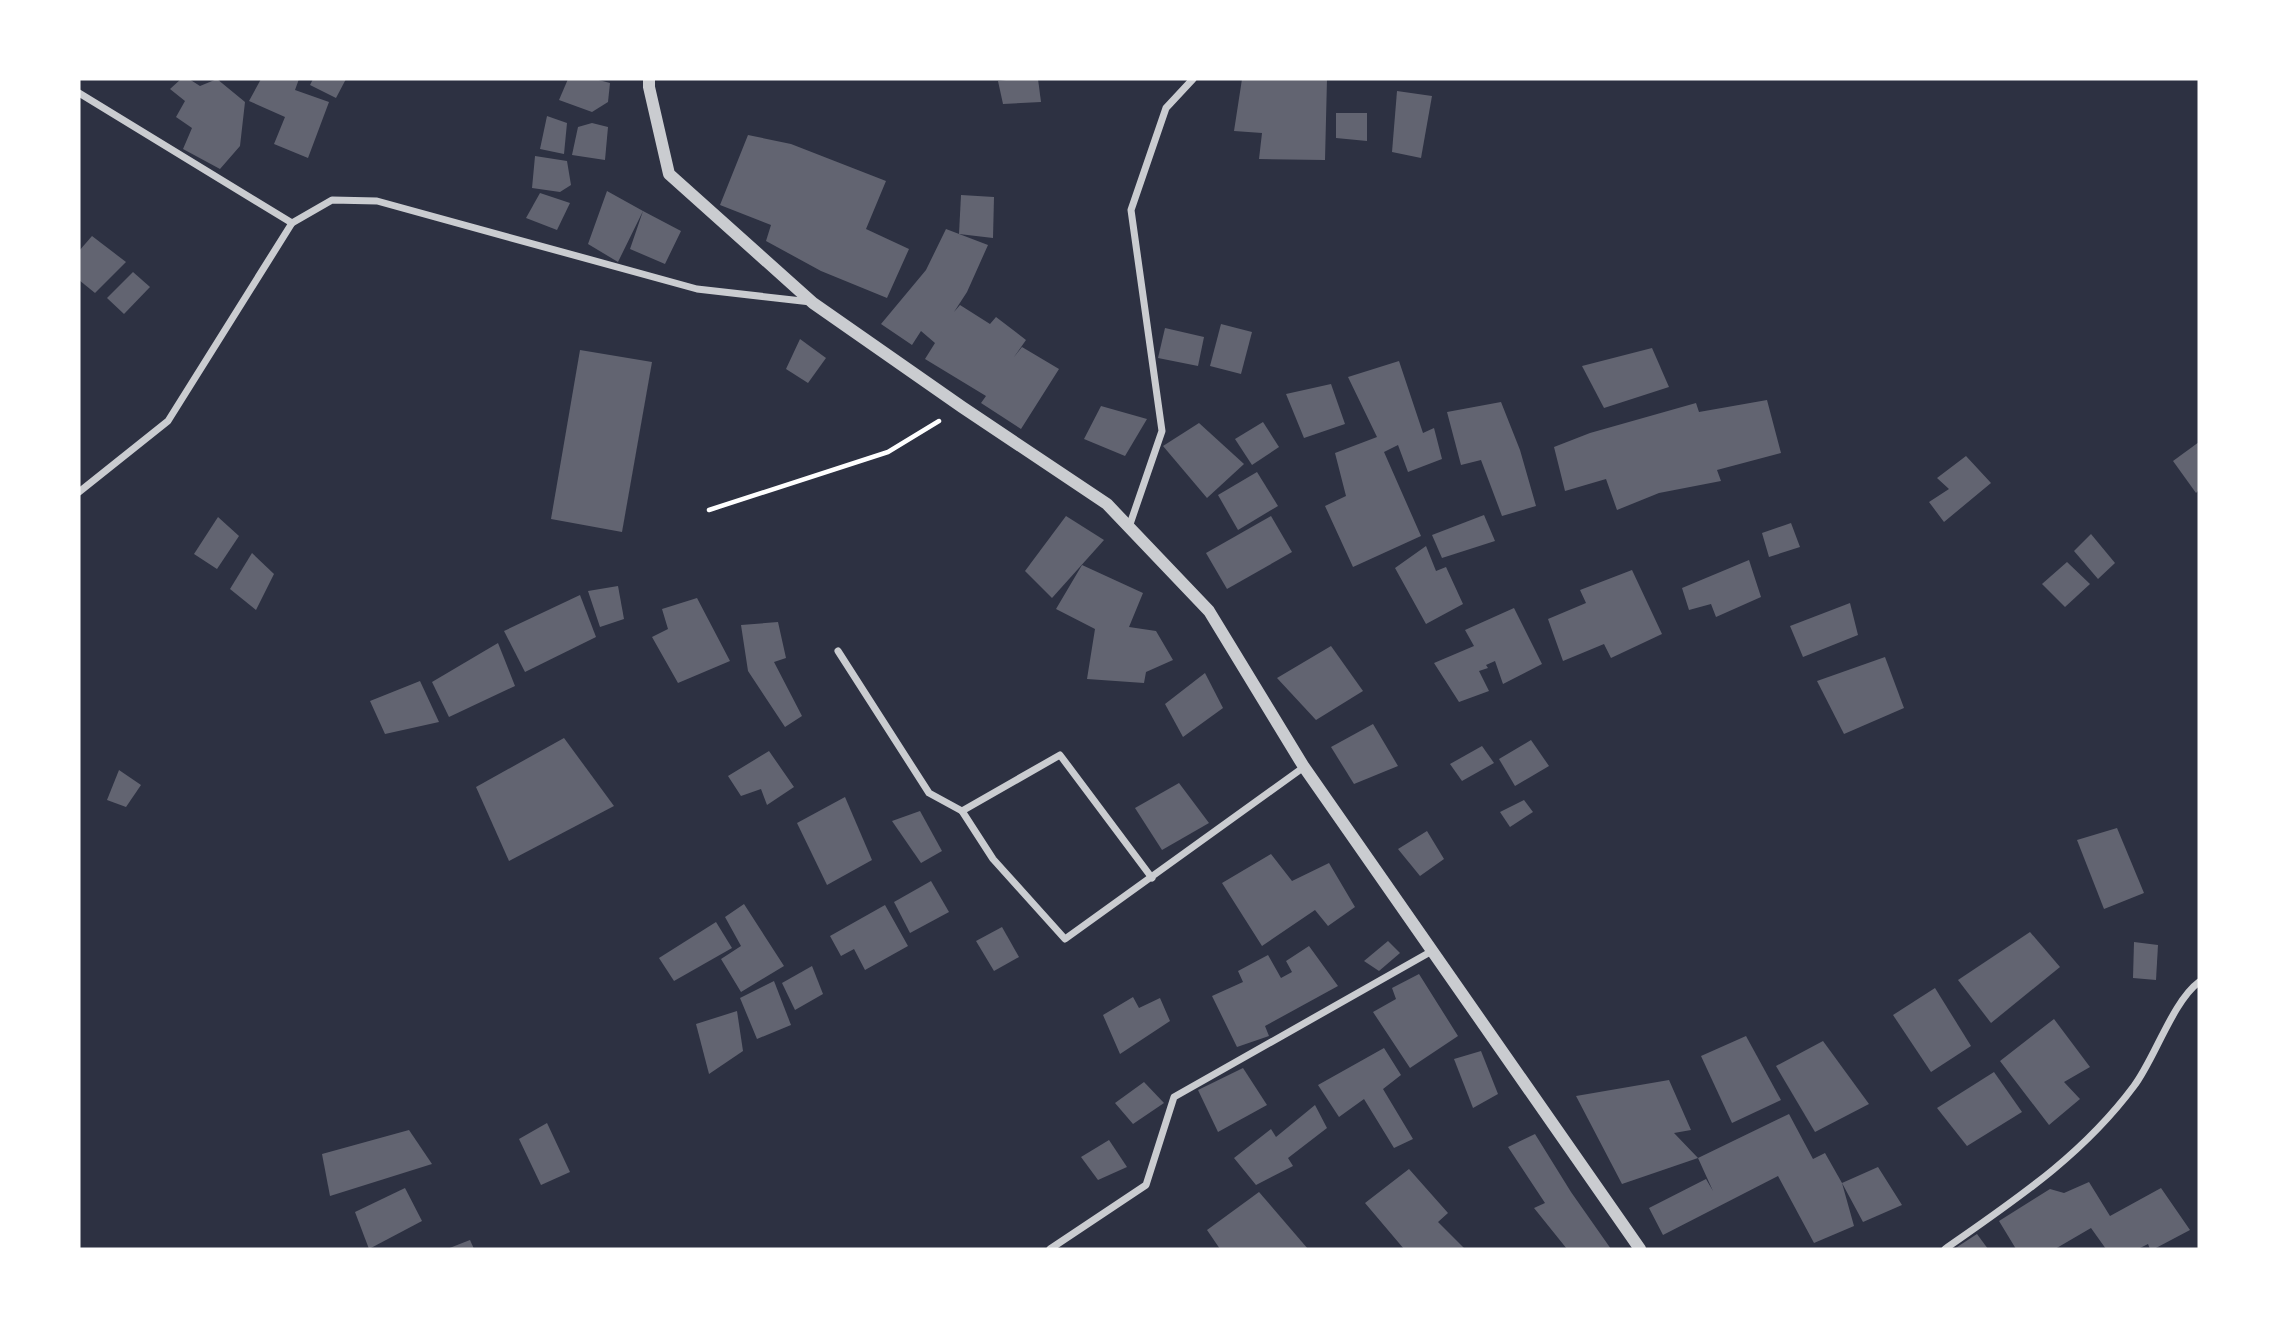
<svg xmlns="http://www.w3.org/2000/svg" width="2278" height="1328" viewBox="0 0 2278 1328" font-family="'PT Sans',sans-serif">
  <rect width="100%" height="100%" fill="#2d3142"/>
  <g fill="#626471">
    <polygon points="181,79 189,79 200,86 217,79 245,102 240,146 220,169 183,149 192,128 176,117 185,101 170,89"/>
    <polygon points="261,79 299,79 295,90 329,102 308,158 274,144 285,117 249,101"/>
    <polygon points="313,79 346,79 336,98 310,85"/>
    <polygon points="568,79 595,79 610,83 608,102 592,112 559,100"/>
    <polygon points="1014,79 1038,79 1041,102 1003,104 998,81"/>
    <polygon points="1242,79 1327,79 1325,160 1259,159 1262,133 1234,131"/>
    <polygon points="1397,91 1432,96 1421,158 1392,152"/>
    <polygon points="1336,113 1367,113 1367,141 1336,138"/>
    <polygon points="547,116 567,123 564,154 540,149"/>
    <polygon points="592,123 608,127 605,160 572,155 578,127"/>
    <polygon points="748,135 791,144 886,181 866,229 909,249 887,298 821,271 766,241 771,225 720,205"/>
    <polygon points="535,156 567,161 571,185 560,192 532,188"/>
    <polygon points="607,191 643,211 681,231 665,264 630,249 643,211 618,262 588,244"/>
    <polygon points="540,193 570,203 557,230 526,218"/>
    <polygon points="961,195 994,197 993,238 959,234"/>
    <polygon points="946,229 988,245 967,292 954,312 960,305 990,324 996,317 1026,340 1014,357 1022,347 1059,369 1021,429 981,403 986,396 925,359 935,343 921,331 912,345 881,324 926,270"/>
    <polygon points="92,236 126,262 95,293 79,280 79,251"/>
    <polygon points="133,272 150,287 124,314 107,298"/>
    <polygon points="1221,324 1252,332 1241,374 1210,366"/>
    <polygon points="1165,328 1204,337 1198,366 1158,358"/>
    <polygon points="800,339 826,358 808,383 786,369"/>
    <polygon points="1652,348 1669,387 1604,408 1582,366"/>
    <polygon points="580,350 652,362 622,532 551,519"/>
    <polygon points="1399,361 1423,433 1434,428 1442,459 1408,472 1398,445 1384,452 1421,536 1353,567 1325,506 1346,496 1335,453 1377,437 1348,377"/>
    <polygon points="1331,384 1345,424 1304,438 1286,394"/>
    <polygon points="1767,400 1781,453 1717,470 1721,481 1659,493 1617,510 1606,479 1565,491 1554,447 1590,433 1696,403 1699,412"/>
    <polygon points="1501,402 1520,450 1536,506 1502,516 1481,460 1461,465 1447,412"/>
    <polygon points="1101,406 1147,419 1125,456 1084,439"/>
    <polygon points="1263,422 1279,447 1252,465 1235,439"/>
    <polygon points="1199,423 1244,464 1207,498 1163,446"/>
    <polygon points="2199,442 2199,490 2196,493 2173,461"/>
    <polygon points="1966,456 1991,483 1944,522 1929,502 1949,489 1937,478"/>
    <polygon points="1257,472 1278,506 1238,530 1218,495"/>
    <polygon points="1484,515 1495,541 1442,558 1432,535"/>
    <polygon points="1066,516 1104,540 1052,598 1025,571"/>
    <polygon points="1271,516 1292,552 1227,589 1206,553"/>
    <polygon points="218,517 239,536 217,569 194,554"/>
    <polygon points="1791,523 1800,547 1769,557 1762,533"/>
    <polygon points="2091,534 2115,563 2098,579 2074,551"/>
    <polygon points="1426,546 1436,571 1446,567 1463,604 1426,624 1395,568"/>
    <polygon points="252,553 274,574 256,610 230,589"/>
    <polygon points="1749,560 1761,597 1716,617 1711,604 1689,610 1682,588"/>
    <polygon points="2067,562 2090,584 2065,607 2042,584"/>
    <polygon points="1082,565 1143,593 1129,627 1156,631 1173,660 1146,672 1144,683 1087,679 1095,629 1056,609"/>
    <polygon points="1632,570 1662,634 1611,658 1604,644 1563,661 1548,619 1586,603 1580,590"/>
    <polygon points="618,586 624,619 600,627 588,591"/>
    <polygon points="580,595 596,637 525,672 504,631"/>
    <polygon points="697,598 730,661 678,683 652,637 668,629 662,609"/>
    <polygon points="1850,603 1858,635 1803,657 1790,626"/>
    <polygon points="1514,608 1542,664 1503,684 1495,661 1486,665 1488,668 1479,671 1489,691 1459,702 1434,663 1474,646 1465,630"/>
    <polygon points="778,622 786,658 774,662 802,716 785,727 748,671 741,625"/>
    <polygon points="498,643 515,686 449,717 432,682"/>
    <polygon points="1331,646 1363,691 1316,720 1277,678"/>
    <polygon points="1885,657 1904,708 1844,734 1817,681"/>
    <polygon points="1205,673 1223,708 1183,737 1165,704"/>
    <polygon points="420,681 439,722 385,734 370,701"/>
    <polygon points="1373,724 1398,766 1354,784 1331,747"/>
    <polygon points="564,738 614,806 509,861 476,787"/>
    <polygon points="1531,740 1549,766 1515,786 1499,759"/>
    <polygon points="1482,746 1494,763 1462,781 1450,764"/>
    <polygon points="769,751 794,787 767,805 761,789 741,796 728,776"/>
    <polygon points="119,770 141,785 126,807 107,800"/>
    <polygon points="1179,783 1209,823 1162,850 1135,808"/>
    <polygon points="845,797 872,860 827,885 797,823"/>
    <polygon points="1524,800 1533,812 1510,827 1500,812"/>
    <polygon points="920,811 942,851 921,863 892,821"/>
    <polygon points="2117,828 2144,893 2104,909 2077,840"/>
    <polygon points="1427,831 1444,859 1420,876 1398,849"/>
    <polygon points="1271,854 1292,881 1329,863 1355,907 1328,926 1315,910 1262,946 1222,883"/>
    <polygon points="931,881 949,912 910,933 894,902"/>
    <polygon points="744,904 784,966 741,992 721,959 741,946 725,917"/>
    <polygon points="885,905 908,946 865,970 854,949 841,956 830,936"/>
    <polygon points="716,922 732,948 674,981 659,958"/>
    <polygon points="1002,927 1019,957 994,971 976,941"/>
    <polygon points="2030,932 2060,967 1991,1023 1958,980"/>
    <polygon points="1388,941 1400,953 1379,971 1364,961"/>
    <polygon points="2134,942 2158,945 2156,980 2133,978"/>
    <polygon points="1309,946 1338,986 1265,1026 1269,1036 1237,1047 1212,996 1243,982 1238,971 1268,955 1281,978 1292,972 1286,961"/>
    <polygon points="812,966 823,994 795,1010 782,983"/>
    <polygon points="1419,974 1458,1036 1410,1068 1373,1012 1396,999 1392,988"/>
    <polygon points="774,981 791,1025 757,1039 740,998"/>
    <polygon points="1935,988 1971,1046 1931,1072 1893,1015"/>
    <polygon points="1133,997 1139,1008 1160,998 1170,1021 1120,1054 1103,1015"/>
    <polygon points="737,1011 743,1051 709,1074 696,1024"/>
    <polygon points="2054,1019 2090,1067 2064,1082 2080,1099 2049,1125 2000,1061"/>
    <polygon points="1746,1036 1781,1100 1732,1123 1701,1056"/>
    <polygon points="1823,1041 1869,1104 1815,1132 1776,1066"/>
    <polygon points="1384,1048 1401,1075 1383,1089 1413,1139 1394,1148 1364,1099 1339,1117 1318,1085"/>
    <polygon points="1481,1051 1498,1094 1473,1108 1454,1059"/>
    <polygon points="1243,1068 1267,1105 1218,1132 1198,1090"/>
    <polygon points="1994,1072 2022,1112 1967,1146 1937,1108"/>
    <polygon points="1669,1080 1691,1130 1674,1133 1698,1158 1622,1184 1576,1096"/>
    <polygon points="1144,1082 1164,1103 1133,1124 1115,1103"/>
    <polygon points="1315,1105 1327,1128 1288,1158 1293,1166 1256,1185 1234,1158 1271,1129 1276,1137"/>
    <polygon points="1789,1114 1813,1159 1825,1153 1842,1183 1878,1167 1902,1205 1863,1222 1842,1183 1854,1226 1814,1243 1778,1176 1663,1235 1649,1208 1706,1179 1713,1191 1698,1158"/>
    <polygon points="547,1123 570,1172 541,1185 519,1139"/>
    <polygon points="409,1130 432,1164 330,1196 322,1154"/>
    <polygon points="1535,1134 1571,1192 1611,1249 1567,1249 1534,1208 1545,1203 1508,1147"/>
    <polygon points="1109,1140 1127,1167 1098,1180 1081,1157"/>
    <polygon points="1409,1169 1448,1213 1438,1222 1465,1249 1404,1249 1365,1203"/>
    <polygon points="2089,1182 2110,1216 2161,1188 2190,1230 2154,1249 2150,1249 2148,1244 2138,1249 2106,1249 2091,1228 2055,1249 2016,1249 1999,1221 2050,1189 2064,1193"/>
    <polygon points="405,1188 422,1221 369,1249 355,1212"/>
    <polygon points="1259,1192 1308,1249 1220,1249 1207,1230"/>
    <polygon points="1977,1234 1988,1249 1954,1249"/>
    <polygon points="470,1240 474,1249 447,1249"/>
  </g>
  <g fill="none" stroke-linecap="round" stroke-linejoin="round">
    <polyline stroke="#fff" stroke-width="4.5" points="709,510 888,452 939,421"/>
    <g stroke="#caccd0" stroke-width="7">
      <polyline points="79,93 292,223"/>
      <polyline points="79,492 168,421 292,223 332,200 377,201 697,289 811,302"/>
      <polyline points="1129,527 1162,431 1131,210 1166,108 1193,79"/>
      <polyline points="838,651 929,793 962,811 993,859 1065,939 1304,767"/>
      <polyline points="962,811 1060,755 1152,878"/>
      <polyline points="1050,1249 1146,1185 1174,1097 1432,951"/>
      <path d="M 1945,1249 C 2015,1200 2082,1156 2134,1086 C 2154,1060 2173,1001 2199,982"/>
    </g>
    <polyline stroke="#caccd0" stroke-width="12" points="649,79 649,87 669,174 813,303 962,407 1107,504 1209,611 1304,767 1640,1249"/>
  </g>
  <rect width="2278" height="1328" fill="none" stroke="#ffffff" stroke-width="161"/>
</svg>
